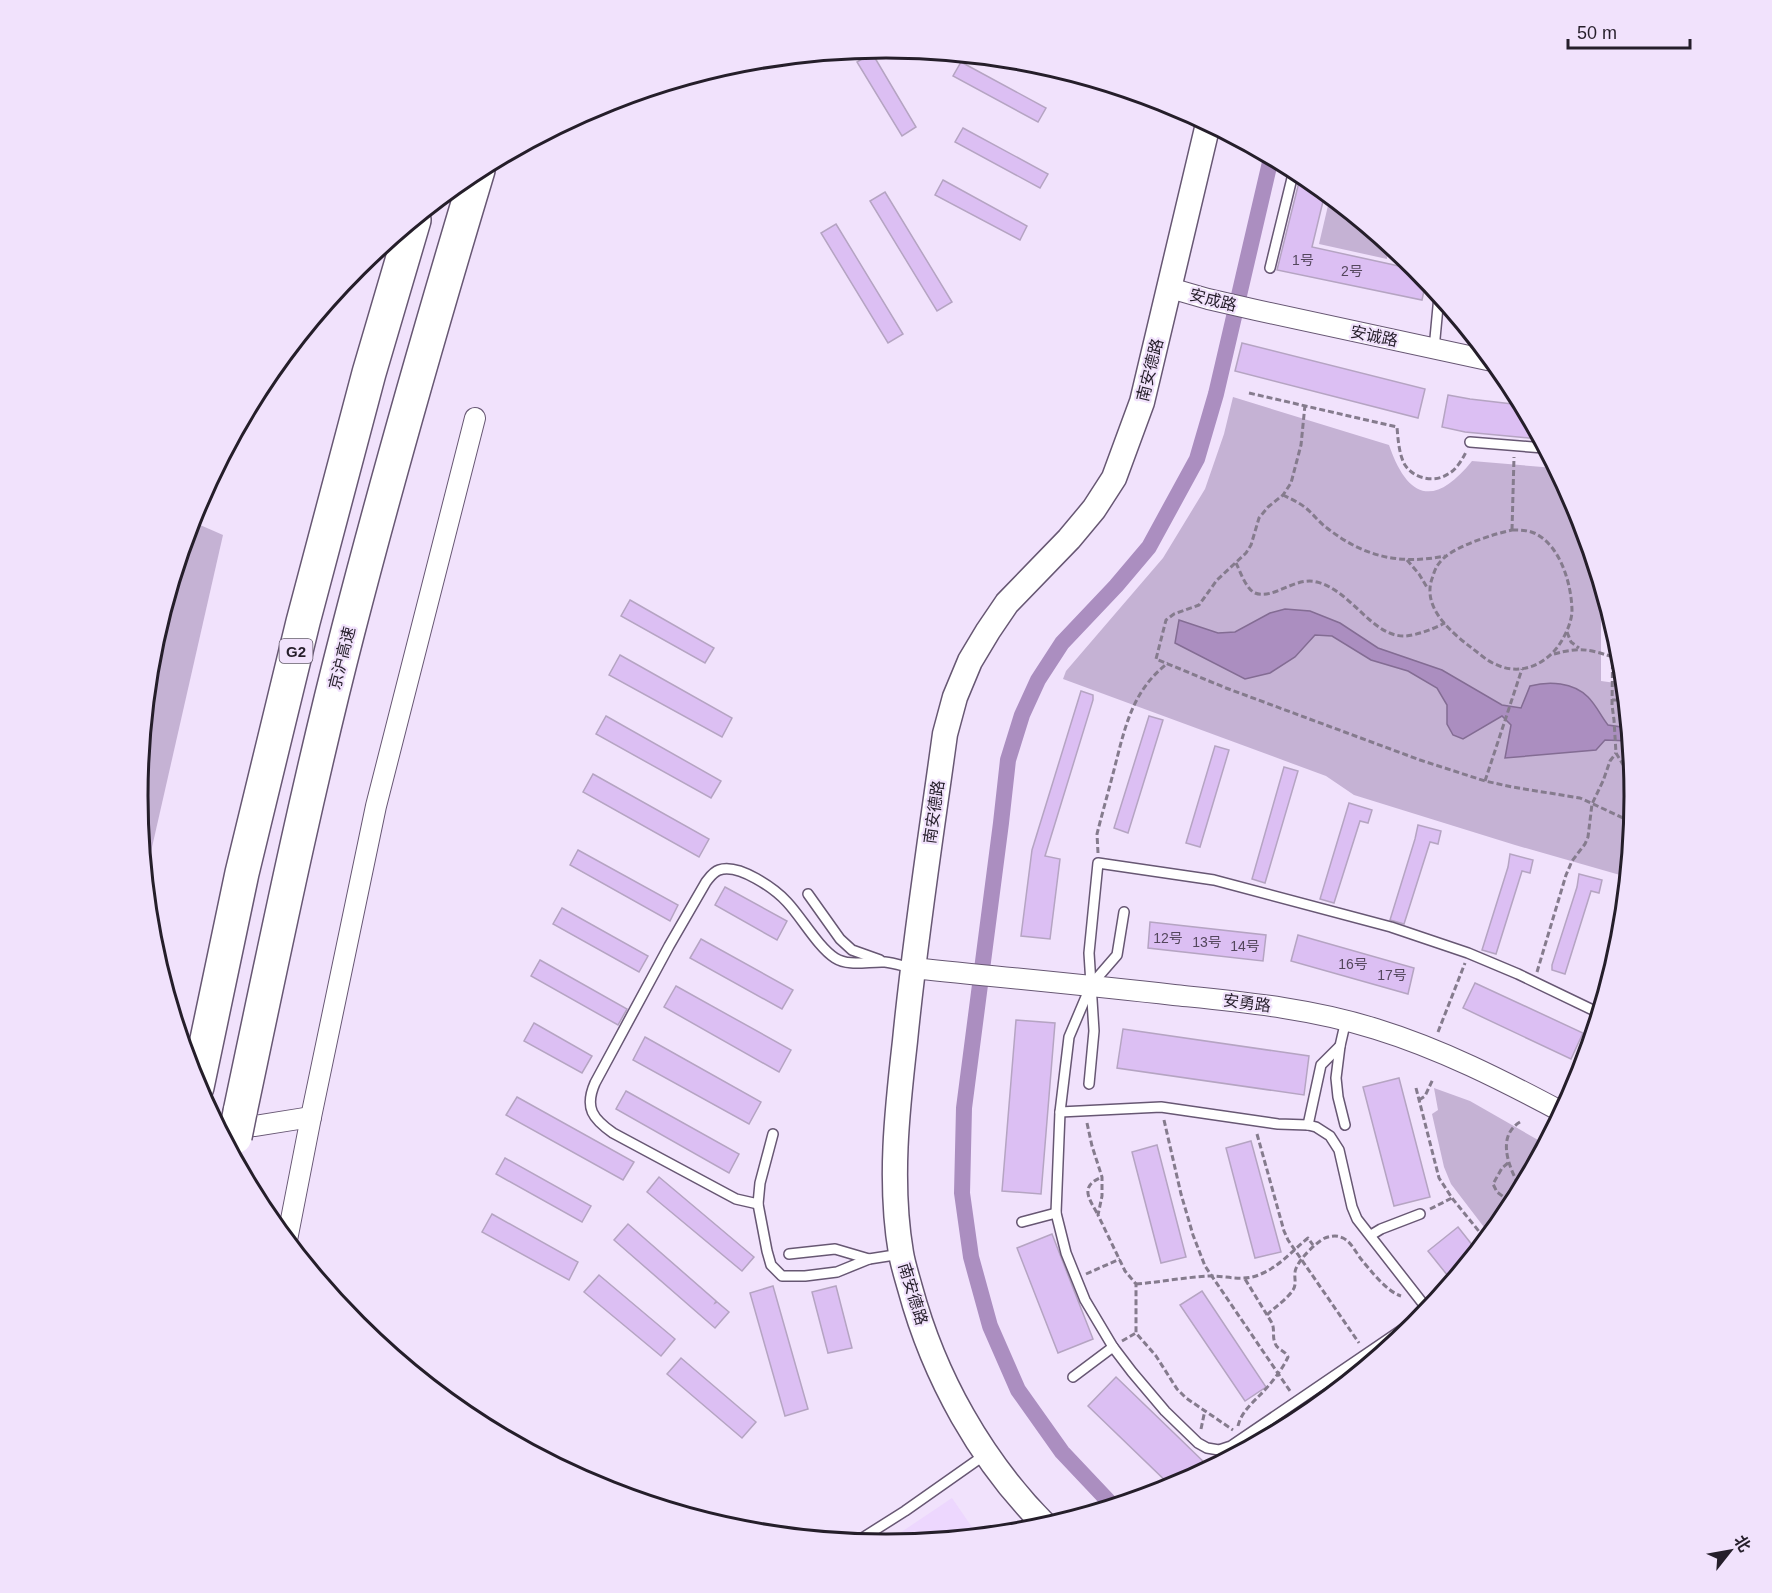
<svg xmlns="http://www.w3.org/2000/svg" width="1772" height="1593" viewBox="0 0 1772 1593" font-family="Helvetica,'Noto Sans SC',sans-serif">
  <rect width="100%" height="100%" fill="#f1e2fc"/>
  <polygon fill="#edd7fe" points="952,1498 978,1536 882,1545"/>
  <g fill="#c5b2d4">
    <polygon points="1330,197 1388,245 1387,259 1319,244"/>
    <path d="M 1233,397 L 1389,445 C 1408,500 1435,507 1472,461 L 1555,468 L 1578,510 L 1603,596 L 1601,617 L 1601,681 L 1623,684 L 1634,797 L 1627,877 L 1515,845 L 1354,795 L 1326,776 L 1063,679 L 1066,671 L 1163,558 L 1205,489 L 1224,434 Z"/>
    <polygon points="191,521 223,535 145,878 138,796 152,650"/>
    <polygon points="1434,1088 1470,1101 1545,1144 1508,1213 1490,1235 1451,1184 1444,1167 1432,1114 1438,1110"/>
  </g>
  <path fill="#ab8ec0" stroke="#836c93" stroke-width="1.5" d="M 1285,609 L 1310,611 L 1340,623 L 1378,648 L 1442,670 L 1502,705 L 1521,708 L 1530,686 C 1549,681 1573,682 1588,697 C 1596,705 1601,716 1608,725 L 1628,728 L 1629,741 L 1605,740 L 1596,750 L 1505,758 L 1511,725 L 1502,716 L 1463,739 L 1453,735 L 1447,724 L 1447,705 L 1437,688 L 1408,671 L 1371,660 L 1332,636 L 1315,635 L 1295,657 L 1270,673 L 1245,679 L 1175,643 L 1179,620 L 1218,633 L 1235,632 L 1270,613 Z"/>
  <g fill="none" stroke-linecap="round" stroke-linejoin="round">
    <polyline stroke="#ab8ec0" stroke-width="16" points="1113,1506 1062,1452 1018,1390 990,1326 971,1257 962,1193 964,1108 1001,823 1008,760 1022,715 1038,680 1062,643 1116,586 1149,547 1197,459 1216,394 1271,158"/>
  </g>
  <g fill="#dcbff3" stroke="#b5a4c2" stroke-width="1.5">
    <polygon points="872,53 916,127 902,136 857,62"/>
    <polygon points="961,62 1046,108 1038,122 953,76"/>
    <polygon points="963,128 1048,174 1040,188 955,142"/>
    <polygon points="1301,174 1325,193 1312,247 1417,270 1426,281 1422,300 1277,270"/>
    <polygon points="943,180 1027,226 1020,240 935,195"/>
    <polygon points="885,192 952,302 937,311 870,201"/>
    <polygon points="836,224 903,334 888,343 821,233"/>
    <polygon points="1242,343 1425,389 1418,418 1235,371"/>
    <polygon points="1448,395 1470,399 1521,405 1539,439 1465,432 1442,427"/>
    <polygon points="630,600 714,648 705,663 621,616"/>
    <polygon points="620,655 732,718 722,737 609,675"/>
    <polygon points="1081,691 1093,695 1093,700 1045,856 1060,859 1050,939 1021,936 1032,850"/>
    <polygon points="606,716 721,781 711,798 596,734"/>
    <polygon points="1149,716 1163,720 1128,833 1114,828"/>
    <polygon points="1215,746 1229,750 1200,847 1186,843"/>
    <polygon points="1284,767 1298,771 1265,883 1252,879"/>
    <polygon points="593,774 709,839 699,857 583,792"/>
    <polygon points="1349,803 1372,810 1368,823 1360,821 1334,903 1320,899"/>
    <polygon points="1418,825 1441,831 1438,844 1430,842 1404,924 1390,920 1415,839"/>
    <polygon points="578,850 678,905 670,921 570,865"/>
    <polygon points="1510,854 1533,860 1530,873 1522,871 1496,954 1482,950 1508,867"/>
    <polygon points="1579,874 1602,880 1599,893 1591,891 1565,974 1552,970 1552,965 1577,887"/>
    <polygon points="725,887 787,921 777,940 715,905"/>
    <polygon points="562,908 648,956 639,972 553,924"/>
    <polygon points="1150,922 1266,935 1263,961 1148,948"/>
    <polygon points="1298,935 1414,968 1408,994 1291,961"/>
    <polygon points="701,939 793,990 782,1009 690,958"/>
    <polygon points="540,960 627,1009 618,1025 531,976"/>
    <polygon points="1475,983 1583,1033 1571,1059 1463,1008"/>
    <polygon points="676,986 791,1050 779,1072 664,1007"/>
    <polygon points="1016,1020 1055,1023 1041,1194 1002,1191"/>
    <polygon points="534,1023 592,1056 582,1073 524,1041"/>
    <polygon points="1123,1029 1309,1056 1304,1095 1117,1068"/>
    <polygon points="645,1037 761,1102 749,1124 633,1060"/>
    <polygon points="1399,1078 1430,1197 1394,1206 1363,1087"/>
    <polygon points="626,1091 739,1154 729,1173 616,1109"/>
    <polygon points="517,1097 634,1162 623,1180 506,1115"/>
    <polygon points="1251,1141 1281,1252 1255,1258 1226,1148"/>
    <polygon points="1157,1145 1186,1257 1161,1263 1132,1152"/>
    <polygon points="505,1158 591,1206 582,1222 496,1174"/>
    <polygon points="659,1177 754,1257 742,1271 647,1192"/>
    <polygon points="492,1214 578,1262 569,1280 482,1232"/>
    <polygon points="628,1224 716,1301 715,1303 717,1302 729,1312 715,1328 614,1240"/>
    <polygon points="1458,1227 1477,1251 1452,1281 1428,1251"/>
    <polygon points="1052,1234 1093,1339 1058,1353 1017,1248"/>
    <polygon points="599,1275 675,1339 661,1356 584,1292"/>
    <polygon points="773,1286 808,1409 785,1416 750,1293"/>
    <polygon points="836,1286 852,1348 828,1353 812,1292"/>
    <polygon points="1202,1291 1266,1387 1245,1401 1180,1305"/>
    <polygon points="681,1358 756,1422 742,1438 667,1374"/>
    <polygon points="1116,1377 1175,1434 1210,1468 1173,1488 1088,1406"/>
  </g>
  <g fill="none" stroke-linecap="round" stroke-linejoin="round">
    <g stroke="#675773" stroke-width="12">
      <g id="service">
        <polyline points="1270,268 1294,170"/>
        <polyline points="1434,349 1439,296"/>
        <polyline points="1470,442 1544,448"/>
        <polyline points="808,894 840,939 852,950 880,960"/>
        <polyline points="1124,912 1117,955 1091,985 1069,1037 1060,1112 1056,1213 1066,1253 1085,1300 1113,1347 1132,1372 1165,1411 1198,1443 1207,1448 1219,1450 1231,1446 1425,1314"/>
        <polyline points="1089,1084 1094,1031 1089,953 1098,863 1214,880 1391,927 1468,953 1518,974 1599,1013"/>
        <polyline points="1060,1112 1161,1107 1278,1124 1308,1125 1316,1127 1330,1136 1339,1150 1352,1207 1357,1219 1428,1310"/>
        <polyline points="1308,1125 1321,1065 1340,1046"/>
        <polyline points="1345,1125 1338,1097 1336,1078 1340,1046 1346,1020"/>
        <polyline points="773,1134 760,1183 758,1204 767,1251 771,1265 782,1276 805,1276 837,1272 869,1259 901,1254"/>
        <path d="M 758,1204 L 736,1199 L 613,1133 C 593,1119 584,1108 595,1083 L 669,946 L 706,882 C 710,877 713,872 719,870 C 739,863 775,889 787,902 C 802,918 818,947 835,958 C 849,967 869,961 885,962 C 894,963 903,966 912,968"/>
        <polyline points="1022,1222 1056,1213"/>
        <polyline points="1371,1235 1381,1229 1420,1214"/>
        <polyline points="789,1254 835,1249 869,1259"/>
        <polyline points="1073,1377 1113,1347"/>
        <polyline points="856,1542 905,1511 986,1454"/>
      </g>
    </g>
    <g stroke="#675773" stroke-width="22">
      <g id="minor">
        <polyline points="1170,288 1208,299 1256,310 1492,361"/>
        <path d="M 912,968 C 1000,977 1087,985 1174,995 C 1242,1002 1311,1008 1376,1029 C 1441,1049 1502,1080 1562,1112"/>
        <polyline points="229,1130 311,1117"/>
        <polyline points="287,1240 311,1117 376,806 475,418"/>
      </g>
    </g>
    <g stroke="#675773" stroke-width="27">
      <path id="tertiary" d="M 1046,1526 C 981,1461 934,1377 910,1288 C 907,1277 903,1265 901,1253 C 889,1183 897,1111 905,1041 C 915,938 931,836 945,734 L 955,697 L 970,661 L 988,631 L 1007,603 L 1069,539 L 1094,509 L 1114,478 L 1142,402 L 1208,124"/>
    </g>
    <g stroke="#675773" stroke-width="36">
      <g id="motorway">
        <polyline points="197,1087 242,873 303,622 369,373 414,220"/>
        <path d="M 240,1112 C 274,951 307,790 348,631 C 388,476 432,323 478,170"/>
      </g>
    </g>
    <g stroke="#857b8d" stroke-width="3" stroke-dasharray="6 3" stroke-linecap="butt">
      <path d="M 1249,393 L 1397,427 C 1398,439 1399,455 1405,465 C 1414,479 1435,483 1448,474 C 1456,470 1462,460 1466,452"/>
      <polyline points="1305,405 1301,445 1291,483 1283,495 1268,507 1259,518 1251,545 1246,553 1217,580 1199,605 1174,614 1166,620 1156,659 1226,688 1420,760 1485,781 1512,787 1580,798 1632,822"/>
      <path d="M 1283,495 C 1291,499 1300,503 1307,509 C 1314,515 1320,523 1327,528 C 1364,557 1400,565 1445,556"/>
      <path d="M 1512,530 C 1520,530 1527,530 1534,533 C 1561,545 1572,586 1572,612 C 1571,624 1565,636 1559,645 C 1544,666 1519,676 1495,664 C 1487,661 1480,654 1473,649 C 1451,632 1420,607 1433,576 C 1435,568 1439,562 1445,557 C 1459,545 1494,534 1512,530 Z"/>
      <polyline points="1512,530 1514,457"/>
      <polyline points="1407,560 1419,574 1428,589"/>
      <path d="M 1236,563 C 1240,571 1246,589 1255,593 C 1274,600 1295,576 1317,582 C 1352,591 1372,637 1405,636 C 1418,635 1433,629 1445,623"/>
      <polyline points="1613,627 1612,705 1614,720 1616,753 1633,781"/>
      <polyline points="1567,632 1571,642 1579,648"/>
      <path d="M 1554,654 C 1580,647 1588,649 1613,657"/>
      <polyline points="1612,700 1625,700"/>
      <polyline points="1485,781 1522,669"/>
      <path d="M 1098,853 L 1097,834 C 1103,810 1110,786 1116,762 C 1126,723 1134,689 1168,663"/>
      <polyline points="1537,972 1566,875 1572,861 1585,844 1588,837 1592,804 1603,781 1610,761 1616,753"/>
      <polyline points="1438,1032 1465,963"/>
      <polyline points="1416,1088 1439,1178 1452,1198 1486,1240"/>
      <polyline points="1419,1100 1425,1096 1433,1079"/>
      <polyline points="1164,1120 1181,1194 1193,1235 1205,1266 1290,1391"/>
      <path d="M 1520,1122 C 1495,1137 1510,1170 1521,1189"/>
      <polyline points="1087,1123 1092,1146 1102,1177 1102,1196 1098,1215 1125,1271 1136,1284 1136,1333 1156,1356 1177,1389 1186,1398 1233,1430"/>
      <polyline points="1257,1134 1284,1231 1288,1240 1359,1343"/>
      <polyline points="1508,1163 1502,1168 1493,1184 1497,1192 1513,1204"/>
      <polyline points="1430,1209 1452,1198"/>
      <path d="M 1097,1213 C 1088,1197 1080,1186 1102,1177"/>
      <polyline points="1086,1274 1120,1259"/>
      <path d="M 1136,1284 C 1161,1282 1186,1277 1210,1276 C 1228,1276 1244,1282 1261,1274 C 1280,1266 1292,1251 1308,1238 L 1313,1245"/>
      <path d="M 1267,1315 C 1275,1307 1287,1299 1293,1290 C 1297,1284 1294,1278 1295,1272 C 1296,1262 1316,1242 1325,1238 C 1331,1236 1337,1235 1343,1238 C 1351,1242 1355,1251 1361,1259 C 1371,1271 1386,1291 1401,1296"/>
      <polyline points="1122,1341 1136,1333"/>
      <path d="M 1238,1426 C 1241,1413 1251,1404 1260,1395 C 1270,1385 1282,1370 1288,1357 C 1285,1350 1277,1350 1275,1343 C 1272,1336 1275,1330 1272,1323 L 1245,1279"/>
      <polyline points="1201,1429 1205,1410"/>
    </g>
    <use href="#service" stroke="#fff" stroke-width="9"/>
    <use href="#minor" stroke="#fff" stroke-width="20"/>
    <use href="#tertiary" stroke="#fff" stroke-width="24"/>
    <use href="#motorway" stroke="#fff" stroke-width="33"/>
    <g stroke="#675773" stroke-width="36" stroke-linecap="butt">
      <polyline id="motorway-bridge" points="235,1137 240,1112"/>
    </g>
    <use href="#motorway-bridge" stroke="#fff" stroke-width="33"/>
  </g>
  <g text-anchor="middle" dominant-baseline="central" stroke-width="4.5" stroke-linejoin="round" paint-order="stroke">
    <g font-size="14" fill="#53465c">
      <text x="1303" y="260">1号</text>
      <text x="1352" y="271">2号</text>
      <text x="1168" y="938">12号</text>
      <text x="1207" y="942">13号</text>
      <text x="1245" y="946">14号</text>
      <text x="1353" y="964">16号</text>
      <text x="1392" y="975">17号</text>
    </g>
    <rect fill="#f1e2fc" stroke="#625969" stroke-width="1.5" x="279.5" y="639" width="33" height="24" rx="4.5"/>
    <g font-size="15" font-weight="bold" fill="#251e2a">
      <text x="296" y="651">G2</text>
    </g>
    <g font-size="16" fill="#251e2a" stroke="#f1e2fc">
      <text transform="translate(1213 300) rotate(14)">安成路</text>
      <text transform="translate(1374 336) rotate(12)">安诚路</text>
      <text transform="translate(1150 370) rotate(-76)">南安德路</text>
      <text transform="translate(342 658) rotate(-76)">京沪高速</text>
      <text transform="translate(934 812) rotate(-82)">南安德路</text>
      <text transform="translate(1247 1003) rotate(7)">安勇路</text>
      <text transform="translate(913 1294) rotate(73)">南安德路</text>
    </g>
  </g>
  <path d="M0 0H1772V1593H0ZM148 796a738 738 0 1 1 1476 0a738 738 0 1 1-1476 0Z" fill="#f1e2fc" fill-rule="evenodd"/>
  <path fill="none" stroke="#251e2a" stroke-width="3" d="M148 796a738 738 0 1 1 1476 0a738 738 0 1 1-1476 0Z"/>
  <g transform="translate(1730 1551) rotate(59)" stroke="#f1e2fc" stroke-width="4.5" paint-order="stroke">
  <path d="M0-4.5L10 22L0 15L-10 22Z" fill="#251e2a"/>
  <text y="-9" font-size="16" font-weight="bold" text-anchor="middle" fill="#251e2a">北</text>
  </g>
  <path d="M1568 39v9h122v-9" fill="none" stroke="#251e2a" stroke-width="3"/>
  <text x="1577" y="39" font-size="18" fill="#251e2a" stroke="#f1e2fc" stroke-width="4.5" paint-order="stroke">50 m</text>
</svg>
